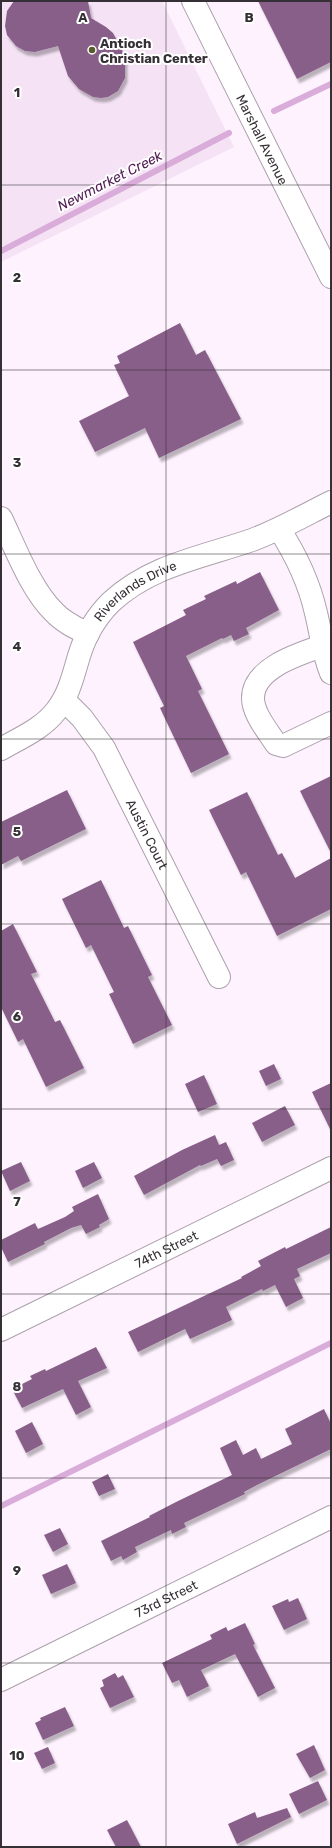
<svg xmlns="http://www.w3.org/2000/svg" width="332" height="1848" viewBox="0 0 332 1848" font-family="Rubik,sans-serif">
  <defs>
    <filter id="shadow"><feDropShadow dx="2.5" dy="4.5" stdDeviation="1" flood-color="#0004"/></filter>
  </defs>
  <rect width="100%" height="100%" fill="#fef2fe"/>
  <polygon fill="#f5e3f5" points="1,1 162,1 234,147 1,262"/>
  <g fill="none" stroke-linecap="round" stroke-linejoin="round">
    <g stroke="#d9acd9" stroke-width="6">
      <polyline points="274,111 331,84"/>
      <polyline points="1,251 229,133"/>
      <polyline points="1,1506 331,1343"/>
    </g>
  </g>
  <g fill="#875f88" filter="url(#shadow)">
    <polygon points="14,1 88,1 91,18 106,27 113,33 122,50 125,59 125,78 118,91 108,97 101,98 93,97 79,89 68,76 58,46 35,52 25,51 16,46 7,35 5,26 7,11"/>
    <polygon points="258,1 331,1 331,62 297,79"/>
    <polygon points="180,323 196,355 205,350 241,419 159,458 145,428 95,452 79,421 129,396 114,365 120,363 117,356"/>
    <polygon points="260,572 279,610 246,628 249,634 234,641 231,635 223,639 222,638 186,656 202,689 198,691 229,754 191,773 160,708 164,706 133,642 186,615 183,610 206,599 204,596 236,581 237,584"/>
    <polygon points="331,776 331,853 300,791"/>
    <polygon points="67,790 86,829 21,861 18,856 1,865 1,822"/>
    <polygon points="247,792 278,855 282,853 295,878 331,858 331,909 277,936 246,872 241,875 209,810"/>
    <polygon points="101,880 124,928 128,926 152,975 148,977 172,1025 133,1044 109,994 114,992 91,945 86,948 62,899"/>
    <polygon points="13,924 37,972 31,974 55,1022 60,1020 84,1068 46,1087 23,1039 18,1042 1,1007 1,931"/>
    <polygon points="274,1064 281,1079 266,1086 259,1071"/>
    <polygon points="204,1075 217,1104 198,1112 185,1084"/>
    <polygon points="331,1083 331,1131 312,1092"/>
    <polygon points="285,1106 295,1125 262,1142 252,1123"/>
    <polygon points="215,1135 219,1145 226,1142 234,1160 221,1166 217,1159 201,1166 200,1165 144,1195 134,1176 182,1150"/>
    <polygon points="21,1162 30,1181 10,1191 1,1171"/>
    <polygon points="94,1162 102,1178 83,1188 75,1171"/>
    <polygon points="98,1194 109,1219 99,1225 100,1227 86,1234 81,1225 71,1228 44,1242 45,1244 8,1262 1,1247 1,1240 35,1223 38,1229 65,1217 74,1211 72,1207"/>
    <polygon points="331,1227 331,1253 297,1269 300,1276 294,1279 303,1298 286,1307 275,1285 263,1291 262,1289 226,1307 232,1320 190,1339 185,1329 138,1352 128,1332 242,1278 241,1277 261,1266 258,1261 285,1247 286,1249"/>
    <polygon points="96,1347 107,1368 78,1381 91,1407 76,1415 63,1389 22,1408 12,1389 32,1379 30,1376 45,1369 46,1371"/>
    <polygon points="324,1409 331,1424 331,1449 257,1485 244,1492 245,1494 184,1523 186,1527 172,1534 171,1530 135,1547 137,1552 123,1560 121,1556 111,1561 101,1541 150,1517 149,1516 176,1502 232,1475 220,1448 236,1440 243,1455 256,1448 261,1459 292,1444 285,1429"/>
    <polygon points="32,1422 43,1444 26,1453 15,1431"/>
    <polygon points="108,1474 115,1489 99,1496 92,1482"/>
    <polygon points="60,1528 68,1544 53,1552 44,1535"/>
    <polygon points="67,1564 76,1583 51,1594 42,1575"/>
    <polygon points="298,1598 307,1619 284,1630 272,1606 288,1599 289,1602"/>
    <polygon points="245,1623 255,1644 253,1645 275,1688 258,1697 235,1654 201,1670 209,1686 187,1697 179,1680 172,1683 162,1663 212,1639 210,1635 226,1627 228,1631"/>
    <polygon points="115,1673 118,1678 123,1675 134,1697 110,1708 100,1688 104,1686 102,1680"/>
    <polygon points="65,1707 74,1726 43,1740 35,1723 41,1720 40,1718"/>
    <polygon points="314,1745 325,1770 310,1778 296,1754"/>
    <polygon points="48,1747 55,1763 42,1769 34,1753"/>
    <polygon points="318,1781 327,1800 299,1814 289,1794"/>
    <polygon points="287,1808 291,1817 237,1844 228,1824 255,1812 257,1818"/>
    <polygon points="127,1820 141,1847 116,1847 107,1830"/>
  </g>
  <g fill="none" stroke-linecap="round" stroke-linejoin="round">
    <g stroke="#aba0ab" stroke-width="24">
      <g id="minor">
        <path id="s1" d="M 193,1 L 331,277"/>
        <path d="M 1,518 C 15,547 31,590 54,612 C 63,622 76,628 88,634"/>
        <path d="M 279,529 C 296,555 309,582 316,613 C 321,633 323,654 331,673"/>
        <path d="M 322,646 C 299,654 253,668 253,698 C 253,714 268,731 276,744 L 283,746 L 331,723"/>
        <path id="s2" d="M 64,700 L 82,718 L 104,748 L 219,977"/>
        <path id="s3" d="M 1,749 C 20,738 42,729 56,711 C 69,695 73,676 79,656 C 85,636 96,617 111,602 C 151,565 203,557 252,540 C 279,530 305,515 331,502"/>
        <path id="s4" d="M 1,1330 L 331,1168"/>
        <path id="s5" d="M 1,1680 L 331,1517"/>
      </g>
    </g>
    <use href="#minor" stroke="#fff" stroke-width="22"/>
  </g>
  <path fill="none" stroke="#353035" stroke-width="1" stroke-opacity="0.55" d="M 166,1 L 166,1847M 1,185 L 331,185M 1,370 L 331,370M 1,554 L 331,554M 1,739 L 331,739M 1,924 L 331,924M 1,1109 L 331,1109M 1,1294 L 331,1294M 1,1478 L 331,1478M 1,1663 L 331,1663"/>
  <circle fill="#565d2c" stroke="#fff" stroke-width="1.5" cx="92" cy="50" r="4"/>
  <g text-anchor="middle" dominant-baseline="central" stroke-width="4" stroke-linejoin="round" paint-order="stroke">
    <g font-size="13" font-weight="bold" fill="#353035" stroke="#fff" text-anchor="start">
      <text x="100" y="43">Antioch<tspan x="100" dy="15">Christian Center</tspan></text>
    </g>
    <g font-size="13" fill="#353035" stroke="#fff">
      <text stroke="none"><textPath href="#s1" startOffset="155">Marshall Avenue</textPath></text>
      <text stroke="none"><textPath href="#s3" startOffset="217">Riverlands Drive</textPath></text>
      <text stroke="none"><textPath href="#s2" startOffset="159">Austin Court</textPath></text>
      <text stroke="none"><textPath href="#s4" startOffset="184">74th Street</textPath></text>
      <text stroke="none"><textPath href="#s5" startOffset="184">73rd Street</textPath></text>
    </g>
    <g font-size="14" font-style="italic" fill="#511c53" stroke="#fff">
      <text transform="translate(110 181) rotate(-27)">Newmarket Creek</text>
    </g>
  </g>
  <g font-size="13" text-anchor="middle" font-weight="bold" fill="#353035" stroke="#fff" stroke-width="4" stroke-linejoin="round" paint-order="stroke">
    <text x="83" y="22">A</text>
    <text x="249" y="22">B</text>
    <text x="17" y="97">1</text>
    <text x="17" y="282">2</text>
    <text x="17" y="467">3</text>
    <text x="17" y="651">4</text>
    <text x="17" y="836">5</text>
    <text x="17" y="1021">6</text>
    <text x="17" y="1206">7</text>
    <text x="17" y="1391">8</text>
    <text x="17" y="1575">9</text>
    <text x="17" y="1760">10</text>
  </g>
  <rect width="332" height="1848" fill="none" stroke="#353035" stroke-width="4"/>
</svg>
